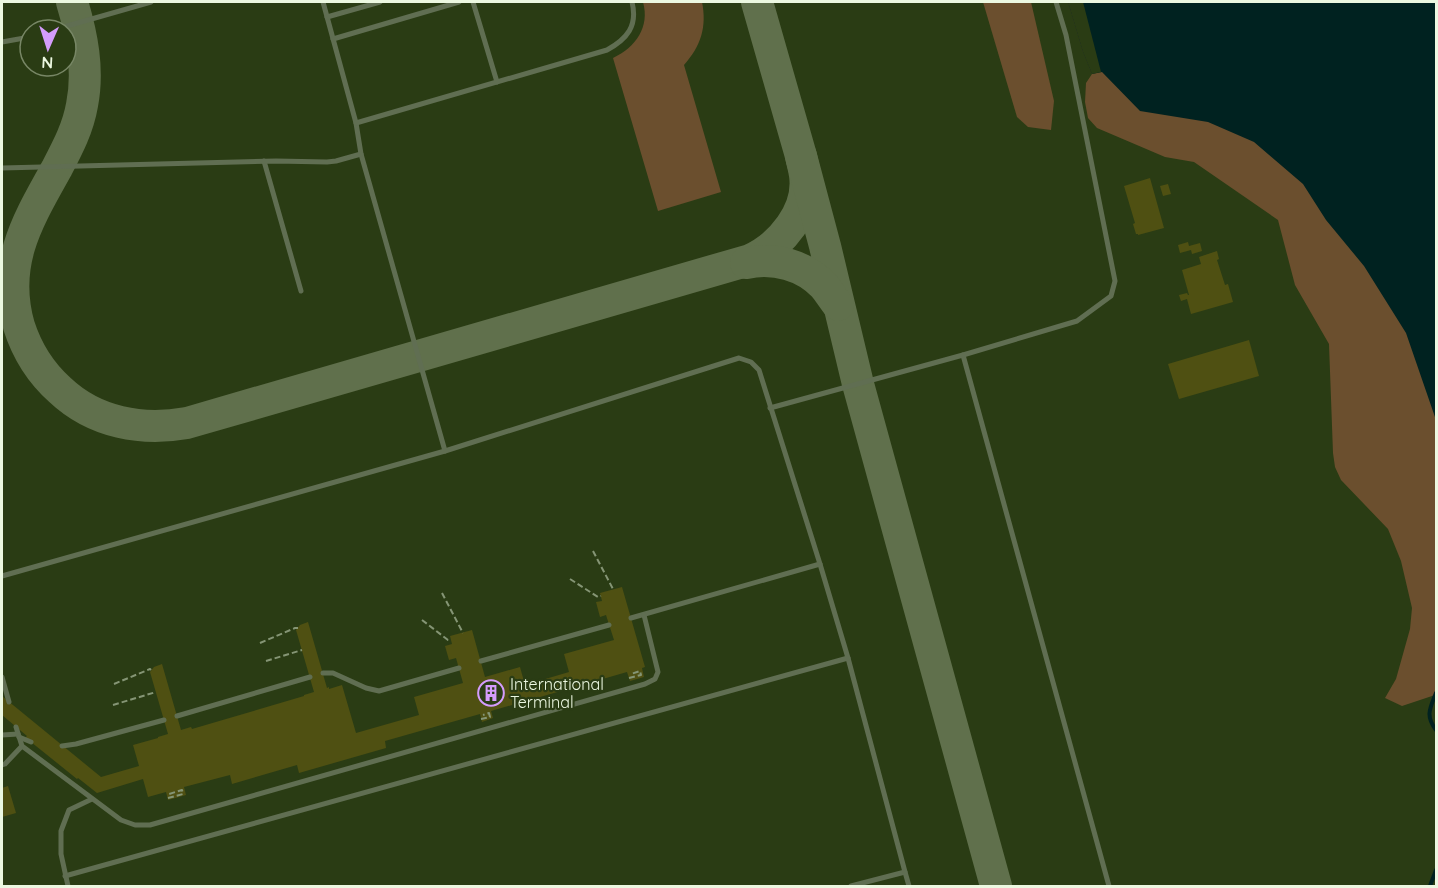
<svg xmlns="http://www.w3.org/2000/svg" width="1438" height="888" viewBox="0 0 1438 888" font-family="Quicksand,sans-serif">
  <rect width="100%" height="100%" fill="#2a3c14"/>
  <g fill="#6b4f2e">
    <path d="M 643,2 L 702,2 C 707,27 701,46 684,65 L 721,192 L 658,211 L 613,58 C 636,47 650,27 643,2 Z"/>
    <polygon points="983,2 1031,2 1054,101 1051,130 1028,127 1017,117"/>
    <polygon points="1068,2 1436,2 1436,694 1435,695 1402,706 1385,698 1396,679 1410,629 1412,608 1401,561 1388,529 1341,480 1335,467 1333,453 1329,344 1295,285 1278,220 1194,162 1165,157 1097,128 1088,118 1085,102 1086,83 1092,74 1083,52"/>
  </g>
  <polygon fill="#002220" points="1068,2 1436,2 1436,420 1406,333 1364,266 1326,220 1303,184 1254,142 1208,122 1140,111 1102,72 1092,74 1083,52"/>
  <polygon fill="#2a3c14" points="1068,2 1083,2 1101,72 1092,74 1083,52"/>
  <g fill="none" stroke-linecap="round" stroke-linejoin="round">
    <g stroke="#002220" stroke-width="4">
      <path d="M 1436,693 C 1430,708 1425,716 1436,730"/>
      <polyline points="1430,886 1436,870"/>
    </g>
    <g stroke="#60704c" stroke-width="32">
      <path d="M 72,2 C 82,35 89,70 82,105 C 78,128 68,147 57,168 C 28,220 1,263 19,326 C 27,351 41,373 60,390 C 95,423 142,431 187,423 L 750,260 C 781,246 810,211 805,175 C 804,168 802,162 801,156"/>
      <polyline points="757,2 801,156 825,246 858,384 996,886"/>
      <path d="M 746,263 C 774,257 804,265 824,286 C 829,292 833,299 838,305"/>
    </g>
  </g>
  <g fill="#4f5012">
    <polygon points="1150,178 1164,228 1138,235 1138,234 1136,234 1133,224 1135,223 1124,186"/>
    <polygon points="1168,184 1171,194 1163,196 1160,186"/>
    <polygon points="1188,242 1189,246 1200,243 1202,251 1192,254 1191,250 1180,253 1178,245"/>
    <polygon points="1217,251 1219,259 1217,260 1225,285 1228,284 1233,302 1191,314 1187,299 1181,301 1179,295 1187,293 1188,295 1189,295 1182,270 1201,264 1199,257"/>
    <polygon points="1249,340 1259,376 1179,399 1168,364"/>
    <polygon points="622,587 645,667 642,668 644,677 630,681 627,672 491,711 493,718 482,722 480,714 385,741 386,748 299,773 297,765 232,784 230,775 184,787 186,795 168,800 166,792 148,797 143,779 97,793 78,778 77,779 31,742 25,738 27,736 2,715 2,696 101,777 139,766 133,745 158,738 158,737 168,734 150,672 154,667 162,664 181,730 191,727 192,729 304,696 304,695 314,692 296,630 300,625 308,622 327,688 329,687 329,689 342,685 356,733 419,715 414,697 463,683 456,658 449,660 445,646 452,644 450,636 472,630 485,677 520,667 525,685 569,672 564,654 614,640 606,615 600,617 596,602 602,601 600,593"/>
    <polygon points="8,786 16,813 2,817 2,788"/>
  </g>
  <g fill="none" stroke-linecap="round" stroke-linejoin="round">
    <g stroke="#859575" stroke-width="2" stroke-dasharray="6 3" stroke-linecap="butt">
      <polyline points="593,551 613,589"/>
      <polyline points="570,579 598,597 601,596"/>
      <polyline points="442,593 463,633"/>
      <polyline points="422,620 448,640 451,640"/>
      <polyline points="260,643 295,628 298,628"/>
      <polyline points="266,661 302,650"/>
      <polyline points="629,678 641,675 640,671 631,674"/>
      <polyline points="114,684 150,669 151,670"/>
      <polyline points="113,705 156,692"/>
      <polyline points="481,719 490,717 489,713 483,715"/>
      <polyline points="168,798 183,794 182,790 169,794"/>
    </g>
    <g stroke="#606e52" stroke-width="5">
      <polyline points="323,2 356,123 361,154 445,451"/>
      <polyline points="473,2 497,82"/>
      <polyline points="327,17 380,2"/>
      <polyline points="53,30 151,2"/>
      <polyline points="333,39 459,2"/>
      <polyline points="2,42 30,37"/>
      <path d="M 356,123 L 607,50 C 627,39 638,26 632,2"/>
      <polyline points="264,161 301,291"/>
      <polyline points="2,168 276,161 327,162 336,161 361,154"/>
      <polyline points="963,355 1109,886"/>
      <polyline points="770,408 963,355 1077,321 1111,296 1115,281 1066,35 1056,2"/>
      <polyline points="2,576 445,451 739,358 751,362 759,370 820,564 631,618"/>
      <polyline points="848,658 905,872 851,886"/>
      <polyline points="481,661 609,625"/>
      <polyline points="323,673 333,673 366,688 379,691 459,668"/>
      <polyline points="2,677 9,702"/>
      <polyline points="177,716 310,677"/>
      <polyline points="16,727 22,746 121,820 135,825 150,825 645,684 655,679 658,672 644,615"/>
      <polyline points="2,735 18,734"/>
      <polyline points="19,737 31,742"/>
      <polyline points="62,746 76,744 164,720"/>
      <polyline points="2,765 5,764 22,746"/>
      <polyline points="905,872 909,886"/>
      <polyline points="65,876 848,658 820,564"/>
      <polyline points="68,886 61,854 61,831 69,810 92,799"/>
    </g>
  </g>
  <defs>
    <g id="building-ring" transform="scale(1.35)"><circle r="9.5" fill="#2a3c14" stroke="#d49cfc" stroke-width="1.5"/><path d="M-4-6H4V6H1V3H-1V6H-4ZM-2.5-4.3h1.7v1.8h-1.7ZM.8-4.3h1.7v1.8H.8ZM-2.5-1h1.7V.8h-1.7ZM.8-1h1.7V.8H.8Z" fill="#d49cfc"/></g>
  </defs>
  <g fill-rule="evenodd">
    <use href="#building-ring" x="491" y="693"/>
  </g>
  <g text-anchor="middle" dominant-baseline="central" stroke-width="4.5" stroke-linejoin="round" paint-order="stroke">
    <g font-size="16" fill="#ecf8e1" stroke="#2a3c14" text-anchor="start">
      <text x="510" y="684">International<tspan x="510" dy="18">Terminal</tspan></text>
    </g>
  </g>
  <rect width="1438" height="888" fill="none" stroke="#ecf8e1" stroke-width="6"/>
  <g transform="translate(48 48) rotate(183)"><circle r="28" fill="#2a3c14" stroke="#788766" stroke-width="1.5"/>
  <path d="M0-4.5L10 22L0 15L-10 22Z" fill="#d49cfc"/>
  <text y="-9" font-size="16" font-weight="bold" text-anchor="middle" fill="#ecf8e1">N</text>
  </g>
</svg>
